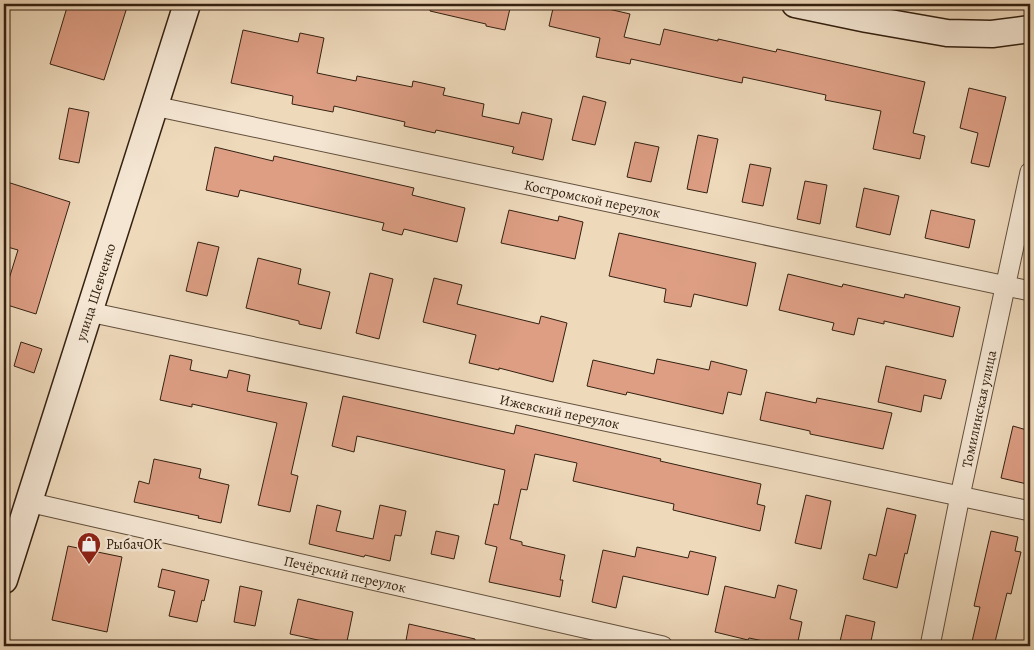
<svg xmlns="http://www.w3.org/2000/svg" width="1034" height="650" viewBox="0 0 1034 650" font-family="Alegreya,serif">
  <rect width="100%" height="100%" fill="#eed9bb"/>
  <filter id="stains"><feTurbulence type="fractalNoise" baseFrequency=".004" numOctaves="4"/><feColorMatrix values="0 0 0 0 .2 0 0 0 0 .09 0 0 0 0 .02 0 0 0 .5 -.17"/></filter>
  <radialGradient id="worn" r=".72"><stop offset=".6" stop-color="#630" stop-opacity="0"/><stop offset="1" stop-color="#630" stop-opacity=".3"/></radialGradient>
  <g fill="#dd9e84" stroke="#342111">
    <polygon points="68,4 128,4 104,80 50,64"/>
    <polygon points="430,4 511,4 505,30 486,26 486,24 430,11"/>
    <polygon points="554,4 587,4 630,14 624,37 660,45 664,29 718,41 718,39 776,52 777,49 925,82 913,133 925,136 920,159 873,149 881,111 825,100 826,95 743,77 742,83 631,59 630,64 596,57 600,38 549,26"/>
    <polygon points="243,30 298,42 300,33 324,38 317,73 356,81 357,76 412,87 413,81 445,88 443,95 484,104 482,116 519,124 522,112 552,119 543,160 512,153 514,147 436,130 435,133 404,126 405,122 334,106 333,112 292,104 293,96 231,83"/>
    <polygon points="969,88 1006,97 989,167 971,163 978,133 960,128"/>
    <polygon points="583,96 606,102 595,145 572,140"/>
    <polygon points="69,108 89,112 79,163 59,159"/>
    <polygon points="698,135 718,139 707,193 687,189"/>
    <polygon points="635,142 659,147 651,182 627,177"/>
    <polygon points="215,147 273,161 274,156 414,188 412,195 465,208 457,242 404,229 402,235 382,230 384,223 240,190 238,197 206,190"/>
    <polygon points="750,164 771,168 763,206 742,202"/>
    <polygon points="4,181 70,202 36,314 4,304 4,295 18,250 4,246"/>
    <polygon points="805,181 827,185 820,224 797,219"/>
    <polygon points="864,188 899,196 890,235 856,227"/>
    <polygon points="509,210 558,221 559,216 583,222 575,259 501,243"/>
    <polygon points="931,210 975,220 969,248 925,238"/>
    <polygon points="619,233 756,263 747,306 694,294 691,307 664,302 666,289 609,276"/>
    <polygon points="198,242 219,247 207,296 186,291"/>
    <polygon points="258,258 301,269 298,284 330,292 321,329 299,324 299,321 246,308"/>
    <polygon points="370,273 393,279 379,339 356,333"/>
    <polygon points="788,274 842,287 843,284 904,298 905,294 960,307 953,337 884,321 884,324 858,318 854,335 832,330 834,323 779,310"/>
    <polygon points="434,278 462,285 457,304 539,324 541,316 567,323 553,382 499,368 499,370 469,363 476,335 423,322"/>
    <polygon points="21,342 42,349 34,373 14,366"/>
    <polygon points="170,355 192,360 190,370 227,378 229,370 250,375 247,391 307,403 291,474 298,476 290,512 258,505 277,423 192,404 192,407 160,400"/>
    <polygon points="657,359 709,370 711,361 747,370 741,395 728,392 723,414 627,392 626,395 587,386 593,360 654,374"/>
    <polygon points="886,366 946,380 941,399 924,395 921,412 878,402"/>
    <polygon points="766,392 816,403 817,398 892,413 883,449 810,434 810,431 760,420"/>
    <polygon points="343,396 514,434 516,425 661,459 660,461 761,484 757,504 765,506 760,531 673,510 674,504 573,481 577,463 535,454 527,490 521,489 510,539 522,542 522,545 565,555 560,580 563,580 560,597 489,582 497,547 485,544 494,504 498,505 505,470 357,436 354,452 332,446"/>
    <polygon points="1013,426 1030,431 1030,469 1027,484 1001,478"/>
    <polygon points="154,459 201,469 199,478 229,485 221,523 198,518 199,516 134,502 139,481 149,484"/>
    <polygon points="806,495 831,501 821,549 795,543"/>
    <polygon points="317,505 341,511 336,531 373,539 380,505 406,511 401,536 395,535 390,561 365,555 364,557 309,544"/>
    <polygon points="887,508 916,515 907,554 905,553 897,588 863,579 869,554 876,556"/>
    <polygon points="436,531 459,536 454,559 431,554"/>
    <polygon points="991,531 1018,537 1015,551 1021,552 1011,594 1007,593 994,646 971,646 980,607 974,606"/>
    <polygon points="68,546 122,557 107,632 52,620"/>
    <polygon points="637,547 688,558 690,551 716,557 708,595 623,576 616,608 592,602 603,550 635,557"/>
    <polygon points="162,569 209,580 204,601 202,600 197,622 169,616 175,591 158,587"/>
    <polygon points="778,585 797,590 790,619 802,622 797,646 787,646 749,638 748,640 715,632 725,586 775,598"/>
    <polygon points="240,586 262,591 255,626 234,622"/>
    <polygon points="298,599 353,612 346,646 290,634"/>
    <polygon points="846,615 875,622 870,646 839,646"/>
    <polygon points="409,624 475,639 475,646 405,646"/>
  </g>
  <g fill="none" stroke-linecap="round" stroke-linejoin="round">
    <g stroke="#624f3c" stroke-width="21">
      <g id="minor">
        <path id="s1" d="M 154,106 L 1030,291"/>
        <path id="s2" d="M 89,312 L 1030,511"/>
        <path id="s3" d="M 28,502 L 663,646"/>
        <path id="s4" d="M 930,646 L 960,496 L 1030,172"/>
      </g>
    </g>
    <g stroke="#342111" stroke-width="29">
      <g id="secondary">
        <polyline points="795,4 867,19 947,33 992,34 1030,29"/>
        <path id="s5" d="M 4,580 L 187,4"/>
      </g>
    </g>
    <use href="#minor" stroke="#f4e6d3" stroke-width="19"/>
    <use href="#secondary" stroke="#f4e6d3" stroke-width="26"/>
  </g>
  <defs>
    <g id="shop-pin" transform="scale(1.25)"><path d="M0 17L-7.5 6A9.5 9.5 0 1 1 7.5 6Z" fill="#8f2418" stroke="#f4e6d3"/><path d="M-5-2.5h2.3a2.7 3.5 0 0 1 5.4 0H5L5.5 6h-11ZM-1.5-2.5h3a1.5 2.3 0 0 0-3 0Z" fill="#fff"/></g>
  </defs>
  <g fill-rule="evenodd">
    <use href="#shop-pin" x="89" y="544"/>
  </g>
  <g text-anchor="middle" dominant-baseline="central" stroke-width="5" stroke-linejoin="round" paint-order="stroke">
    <g font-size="14" fill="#342111" stroke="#f4e6d3">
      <text stroke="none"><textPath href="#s1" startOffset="448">Костромской переулок</textPath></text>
      <text stroke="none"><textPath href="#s5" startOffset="302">улица Шевченко</textPath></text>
      <text stroke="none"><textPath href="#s4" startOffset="242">Томилинская улица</textPath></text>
      <text stroke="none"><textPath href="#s2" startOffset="481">Ижевский переулок</textPath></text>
      <text stroke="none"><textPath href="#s3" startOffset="325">Печёрский переулок</textPath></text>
    </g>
    <g font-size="14" fill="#342111" stroke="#f4e6d3" text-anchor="start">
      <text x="106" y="544">РыбачОК</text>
    </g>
  </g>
  <rect width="1034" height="650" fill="none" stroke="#eed9bb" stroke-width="20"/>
  <rect x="5" y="5" width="1024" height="640" fill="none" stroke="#342111" stroke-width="2.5"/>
  <rect x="10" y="10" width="1014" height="630" fill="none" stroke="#342111"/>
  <rect width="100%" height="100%" filter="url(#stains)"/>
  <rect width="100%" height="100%" fill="url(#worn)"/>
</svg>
